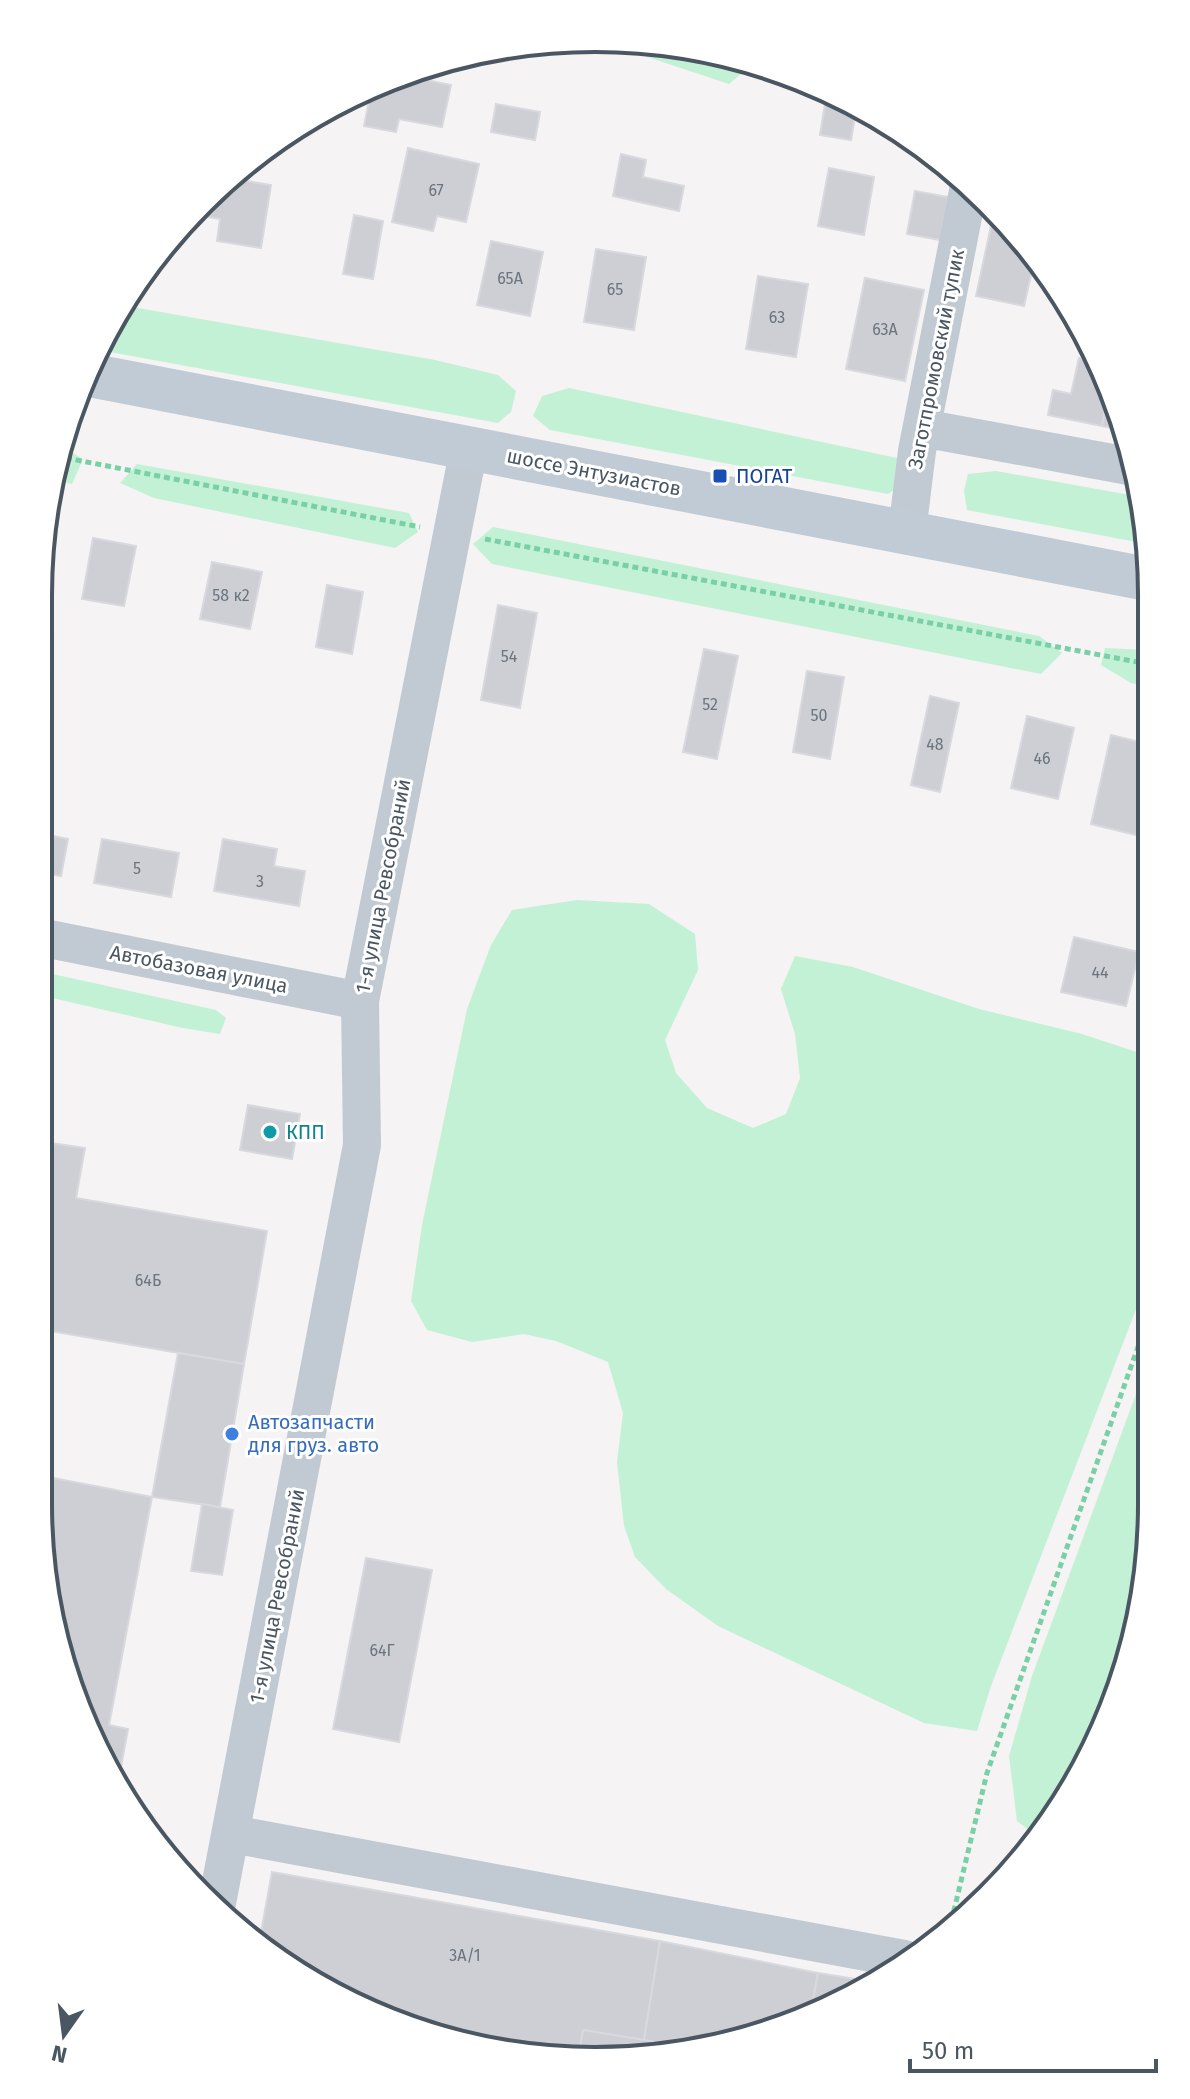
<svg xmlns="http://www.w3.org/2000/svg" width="1190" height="2099" viewBox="0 0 1190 2099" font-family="'Fira Sans',sans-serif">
  <rect width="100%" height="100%" fill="#f5f3f3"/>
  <g fill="#c3f1d5">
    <polygon points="596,40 668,43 754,63 729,84"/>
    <polygon points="121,305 435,360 498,375 516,391 511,412 498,423 99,350 113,316"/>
    <polygon points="569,388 897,458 902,484 888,494 550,430 533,416 542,396"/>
    <polygon points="59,445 83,459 72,484 52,479"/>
    <polygon points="137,464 409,513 418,532 395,548 154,498 120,483"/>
    <polygon points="996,471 1141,497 1147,523 1147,544 967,510 964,491 968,474"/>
    <polygon points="493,527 1039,636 1062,653 1041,674 492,564 473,544"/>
    <polygon points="1105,648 1148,650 1148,686 1131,683 1101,665"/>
    <polygon points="577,900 649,904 695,934 698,970 665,1040 676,1073 707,1108 753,1128 786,1114 800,1078 795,1034 781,989 795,956 853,967 979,1009 1082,1034 1149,1056 1150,1273 991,1686 977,1731 924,1723 718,1626 666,1589 635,1557 624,1526 617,1462 623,1413 608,1362 556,1341 524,1334 472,1342 427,1330 411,1301 422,1225 467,1009 491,945 512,910"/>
    <polygon points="39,971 216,1010 226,1018 220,1034 183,1028 39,995"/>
    <polygon points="1150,1356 1151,1540 1133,1649 1077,1783 1035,1835 1017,1821 1009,1756 1032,1676"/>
  </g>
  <g fill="#cdcfd5" stroke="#d7d9de" stroke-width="2">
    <polygon points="402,75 451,85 442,127 399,119 396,132 364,126 372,87"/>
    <polygon points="827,92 857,105 851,140 820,135"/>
    <polygon points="496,104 540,112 535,140 491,132"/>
    <polygon points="408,148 479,164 466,222 437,216 433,231 392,222"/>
    <polygon points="621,154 646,160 643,177 684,186 679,211 613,196"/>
    <polygon points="829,168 874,177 864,235 818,226"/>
    <polygon points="229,178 271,185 261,248 217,241 220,219 208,217 211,195 217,189 222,190 223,184"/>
    <polygon points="915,191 948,197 940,240 907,234"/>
    <polygon points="354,215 383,221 373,279 343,274"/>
    <polygon points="991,226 1013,231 1035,257 1024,306 976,296"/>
    <polygon points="491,241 543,252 530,316 477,305"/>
    <polygon points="596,249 646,257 634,330 584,322"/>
    <polygon points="758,276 808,284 796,357 746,349"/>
    <polygon points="865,278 924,290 905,381 846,369"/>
    <polygon points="1079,358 1095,361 1109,389 1102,426 1048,415 1053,390 1071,394"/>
    <polygon points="1109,389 1122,416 1126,431 1102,426"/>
    <polygon points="93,538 136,546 124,606 82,599"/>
    <polygon points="212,562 262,572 250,629 200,619"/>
    <polygon points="327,585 363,592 352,654 316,647"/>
    <polygon points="498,605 537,613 520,708 481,700"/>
    <polygon points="704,649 738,656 717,759 683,752"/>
    <polygon points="807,671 844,677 830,759 793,752"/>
    <polygon points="930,696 959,703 940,792 911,785"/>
    <polygon points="1027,716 1074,728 1058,799 1011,788"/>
    <polygon points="1111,735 1148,744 1148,838 1091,824"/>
    <polygon points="39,833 68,839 61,876 39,872"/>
    <polygon points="102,839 179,853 171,897 94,883"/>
    <polygon points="223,839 277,849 274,866 305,871 299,906 214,891"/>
    <polygon points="1074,937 1139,952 1126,1006 1061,992"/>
    <polygon points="248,1105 300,1114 292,1159 240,1150"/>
    <polygon points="38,1141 85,1148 76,1198 267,1231 244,1364 38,1329"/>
    <polygon points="178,1353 244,1364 220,1507 152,1497"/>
    <polygon points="38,1475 152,1497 109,1725 128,1729 119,1778 67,1683 38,1504"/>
    <polygon points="202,1504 233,1510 222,1575 191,1571"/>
    <polygon points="366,1558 432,1570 399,1742 333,1729"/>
    <polygon points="272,1872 660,1941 644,2040 583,2030 579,2055 450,2042 285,1967 259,1943"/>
    <polygon points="660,1941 818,1973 810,2017 681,2048 644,2040"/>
    <polygon points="818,1973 868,1981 810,2017"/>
    <polygon points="583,2030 644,2040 681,2048 631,2060 579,2055"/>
  </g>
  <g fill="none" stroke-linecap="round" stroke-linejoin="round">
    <g stroke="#7ad0a6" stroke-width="5" stroke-dasharray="6 4" stroke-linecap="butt">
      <polyline points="56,456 420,527"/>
      <polyline points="485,539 1148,664"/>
      <polyline points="949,1931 987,1773 1150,1313"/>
    </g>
    <g stroke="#c1cad2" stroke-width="38">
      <polyline points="922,428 1134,467"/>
      <polyline points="907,532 917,451 969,186"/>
      <polyline points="39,937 360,1001"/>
      <polyline points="232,1834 904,1959"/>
      <polyline points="217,1903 362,1145 360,1001 469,448"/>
    </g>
    <polyline stroke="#c1cbd6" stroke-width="44" points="89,375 1147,579"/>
  </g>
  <rect fill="#1a4fb4" stroke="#fff" stroke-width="3" x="712" y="468" width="16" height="16" rx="4"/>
  <circle fill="#0f9aa8" stroke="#fff" stroke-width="3" cx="270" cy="1132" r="8"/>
  <circle fill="#3f7fe0" stroke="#fff" stroke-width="3" cx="232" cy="1434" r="8"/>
  <g text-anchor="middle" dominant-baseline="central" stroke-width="6" stroke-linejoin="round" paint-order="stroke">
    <g font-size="16" fill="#6b747e">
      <text x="436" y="190">67</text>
      <text x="510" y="278">65А</text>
      <text x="615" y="289">65</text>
      <text x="777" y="317">63</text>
      <text x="885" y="329">63А</text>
      <text x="231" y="595">58 к2</text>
      <text x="509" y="656">54</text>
      <text x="710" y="704">52</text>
      <text x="819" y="715">50</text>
      <text x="935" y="744">48</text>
      <text x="1042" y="758">46</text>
      <text x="137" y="868">5</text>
      <text x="260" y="881">3</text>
      <text x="1100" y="972">44</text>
      <text x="148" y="1280">64Б</text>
      <text x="382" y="1650">64Г</text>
      <text x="465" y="1955">3А/1</text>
    </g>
    <g font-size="20" fill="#4a5661" stroke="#fff">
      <text transform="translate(936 359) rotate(-79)">Заготпромовский тупик</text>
      <text transform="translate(594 472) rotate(11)">шоссе Энтузиастов</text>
      <text transform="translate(383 886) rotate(-79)">1-я улица Ревсобраний</text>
      <text transform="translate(199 969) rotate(11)">Автобазовая улица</text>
      <text transform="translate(277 1596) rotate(-79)">1-я улица Ревсобраний</text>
    </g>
    <g font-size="20" fill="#164399" stroke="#fff" text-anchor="start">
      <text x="736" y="476">ПОГАТ</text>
    </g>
    <g font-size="20" fill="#0d838f" stroke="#fff" text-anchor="start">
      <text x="286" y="1132">КПП</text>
    </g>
    <g font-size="20" fill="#366cbe" stroke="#fff" text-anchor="start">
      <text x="248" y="1422">Автозапчасти<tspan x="248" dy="23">для груз. авто</tspan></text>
    </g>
  </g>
  <path d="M0 0H1190V2099H0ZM595 52H595A543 543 0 0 1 1138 595V1504A543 543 0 0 1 595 2047H595A543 543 0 0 1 52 1504V595A543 543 0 0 1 595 52Z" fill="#fff" fill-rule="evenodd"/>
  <path fill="none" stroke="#4a5661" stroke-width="4" d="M595 52H595A543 543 0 0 1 1138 595V1504A543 543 0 0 1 595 2047H595A543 543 0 0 1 52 1504V595A543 543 0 0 1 595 52Z"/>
  <g transform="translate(64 2035) rotate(194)" stroke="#ffffff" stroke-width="6" paint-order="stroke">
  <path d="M0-6L14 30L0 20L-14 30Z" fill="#4a5661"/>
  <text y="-12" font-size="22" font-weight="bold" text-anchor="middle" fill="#4a5661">N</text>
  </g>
  <path d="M910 2059v12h246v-12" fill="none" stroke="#4a5661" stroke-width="4"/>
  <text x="922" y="2059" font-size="24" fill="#4a5661" stroke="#ffffff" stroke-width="6" paint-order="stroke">50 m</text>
</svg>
